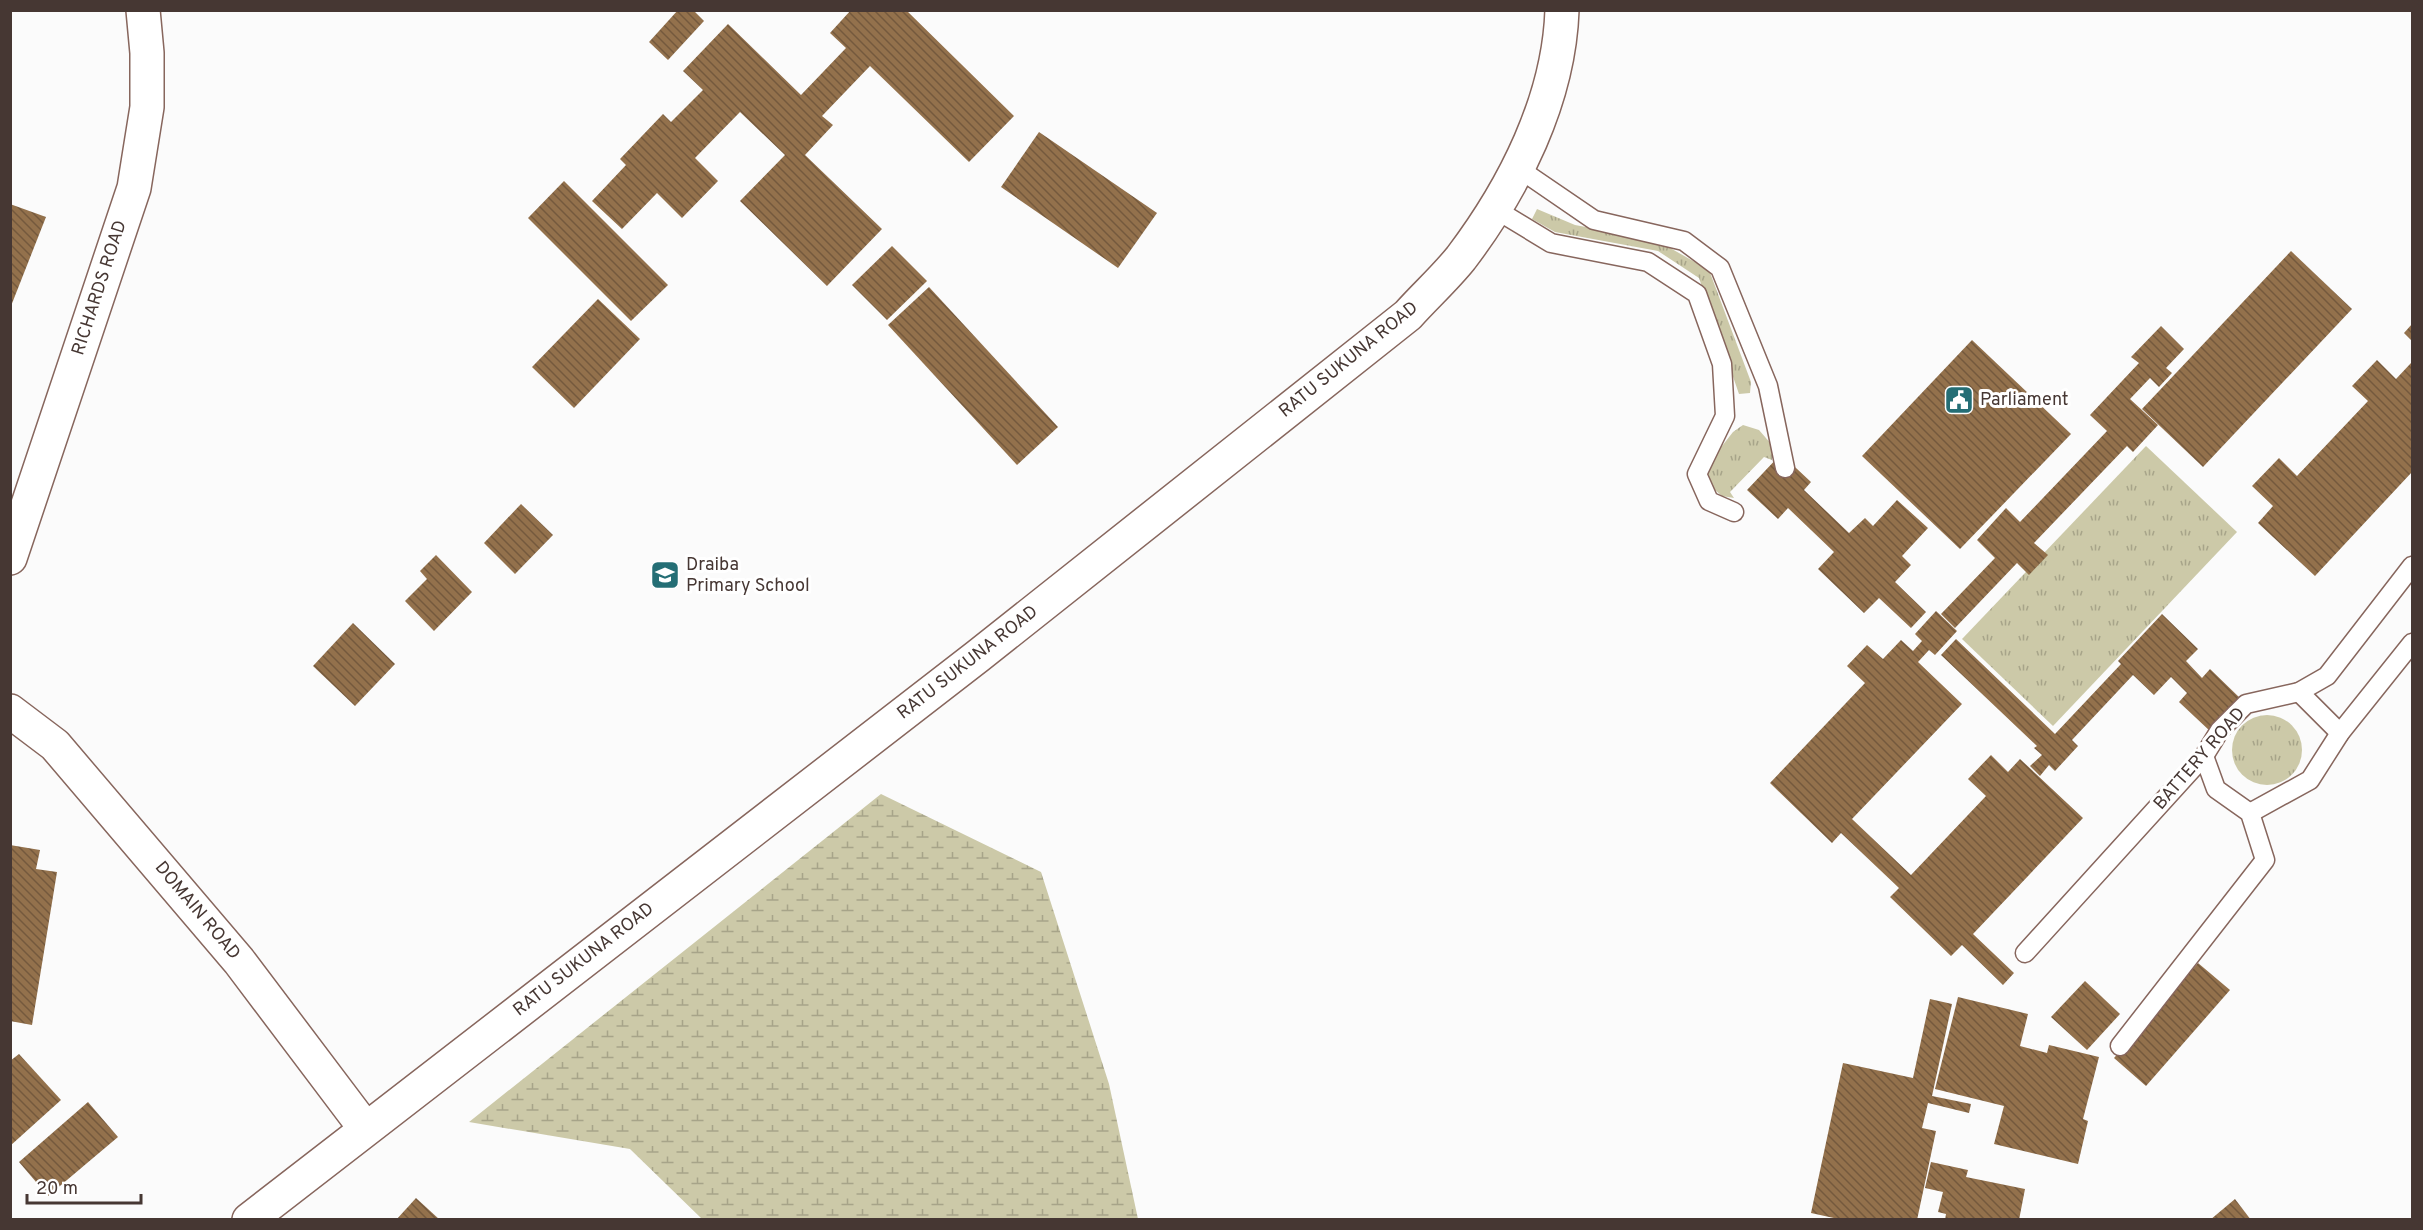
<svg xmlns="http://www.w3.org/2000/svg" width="2423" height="1230" viewBox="0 0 2423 1230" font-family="Overpass,sans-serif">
  <defs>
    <pattern id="grass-tufts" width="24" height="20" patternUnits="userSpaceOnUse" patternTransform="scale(1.5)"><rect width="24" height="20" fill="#ccc9a8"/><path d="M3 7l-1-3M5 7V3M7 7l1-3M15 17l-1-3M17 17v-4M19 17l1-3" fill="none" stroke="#a7a489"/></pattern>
    <pattern id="wetland-marsh" width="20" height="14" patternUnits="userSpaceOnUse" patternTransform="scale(1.5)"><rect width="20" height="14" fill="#ccc9a8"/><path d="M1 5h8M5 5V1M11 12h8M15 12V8" fill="none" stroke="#a7a489"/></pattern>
    <pattern id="building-back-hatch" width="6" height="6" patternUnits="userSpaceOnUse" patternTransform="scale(1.5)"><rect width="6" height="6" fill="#93714c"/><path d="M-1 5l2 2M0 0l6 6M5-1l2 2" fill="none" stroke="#74593d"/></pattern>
  </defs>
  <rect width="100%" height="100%" fill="#fbfbfb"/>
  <g fill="url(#grass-tufts)">
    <polygon points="1537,209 1575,225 1656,240 1709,270 1751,382 1750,393 1739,394 1699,278 1658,251 1555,232 1532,219"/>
    <polygon points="1743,425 1759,430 1772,445 1772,460 1764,457 1730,492 1734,498 1722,496 1708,484 1708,464 1733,432"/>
    <polygon points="2146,446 2237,532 2053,726 1962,639"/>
    <circle cx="2267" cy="750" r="35"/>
  </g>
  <polygon fill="url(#wetland-marsh)" points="881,794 1041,872 1109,1084 1138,1219 702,1219 630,1149 469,1122"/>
  <g fill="url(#building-back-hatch)">
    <polygon points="678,10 693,10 704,21 668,60 649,42"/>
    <polygon points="851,10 906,10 1014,116 969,162 870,66 822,116 833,125 805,155 882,229 827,286 740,201 785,155 740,112 695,158 718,181 682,218 657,193 622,229 592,201 626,165 620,159 663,114 671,122 703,90 683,71 728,24 801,95 846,48 830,33"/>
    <polygon points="1039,132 1157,213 1118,268 1001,187"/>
    <polygon points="564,181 668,285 631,321 528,218"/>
    <polygon points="10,204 46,217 11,306 10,306"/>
    <polygon points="892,246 927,281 887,320 852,285"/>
    <polygon points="2291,251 2352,309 2203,467 2142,409"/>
    <polygon points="929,287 1058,427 1017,465 888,325"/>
    <polygon points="598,299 640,339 574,408 532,367"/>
    <polygon points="2412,324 2412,341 2404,333"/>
    <polygon points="2161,326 2184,349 2166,368 2172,373 2159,387 2150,378 2130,399 2158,425 2133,452 2127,446 2034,543 2048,555 2029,575 2017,563 1955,628 1941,614 1995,558 1977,540 2006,508 2020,522 2107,431 2090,415 2139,363 2131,357"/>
    <polygon points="1972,340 2071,434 1960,549 1862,456"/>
    <polygon points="2377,360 2396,379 2411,363 2412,364 2412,472 2315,576 2258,523 2273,506 2252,486 2279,458 2297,476 2368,401 2352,386"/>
    <polygon points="1781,454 1811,482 1804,490 1849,533 1865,518 1873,526 1897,500 1928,528 1902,556 1911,565 1895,582 1926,612 1911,628 1879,598 1864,613 1818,569 1834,552 1788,508 1778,519 1747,490"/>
    <polygon points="521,504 553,535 515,574 484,543"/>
    <polygon points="436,555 472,592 434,631 405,601 427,579 420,571"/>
    <polygon points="1936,611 1957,631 1935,655 1929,650 1918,662 1962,704 1852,819 1911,875 1986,796 1968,779 1991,755 2008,772 2020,759 2083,818 1973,934 2014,973 2003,985 1962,945 1951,956 1890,897 1899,888 1841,833 1832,843 1770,783 1865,683 1847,666 1867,645 1883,659 1901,640 1913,651 1922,641 1915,634"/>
    <polygon points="2162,614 2198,649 2186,661 2202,678 2210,669 2242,700 2211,732 2179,702 2187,693 2171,677 2154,695 2133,675 2072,740 2078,746 2055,771 2049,765 2040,776 2030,766 2042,755 2034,748 2037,746 1941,655 1956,639 2055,734 2121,664 2118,661"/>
    <polygon points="353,623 395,664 355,706 313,666"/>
    <polygon points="10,845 40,850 36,869 57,872 32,1025 10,1021"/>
    <polygon points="2198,963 2230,990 2146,1086 2114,1058"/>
    <polygon points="2085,981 2120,1014 2087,1050 2051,1017"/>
    <polygon points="1958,997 2028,1014 2020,1046 2047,1053 2049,1045 2099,1057 2083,1119 2088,1121 2078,1164 1994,1144 2004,1106 1935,1089"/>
    <polygon points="1930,999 1952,1004 1932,1096 1971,1104 1969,1113 1928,1103 1922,1128 1936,1131 1917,1220 1843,1220 1811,1213 1843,1063 1913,1078"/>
    <polygon points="19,1054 61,1100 10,1146 10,1061"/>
    <polygon points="88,1102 118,1137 48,1196 19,1162"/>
    <polygon points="1931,1162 1968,1170 1966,1177 2025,1189 2019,1220 1945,1220 1946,1214 1938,1212 1943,1192 1925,1188"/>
    <polygon points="416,1198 440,1220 396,1220"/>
    <polygon points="2235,1199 2251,1220 2210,1220"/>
  </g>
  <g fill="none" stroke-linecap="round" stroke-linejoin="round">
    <g stroke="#87665d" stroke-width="21">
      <g id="lane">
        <polyline points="1518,168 1594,220 1684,241 1720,268 1768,386 1785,468"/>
        <polyline points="1495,209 1551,243 1648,262 1697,294 1722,364 1725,416 1697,474 1709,501 1734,512"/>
        <polyline points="2299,692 2340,733"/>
        <polyline points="2250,813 2310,780 2340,733 2412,643"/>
        <polyline points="2025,953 2204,756 2220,730 2246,704 2299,692 2327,676 2412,566"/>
        <polyline points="2120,1046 2265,860 2250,813 2216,789 2204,756"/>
      </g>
    </g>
    <g stroke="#87665d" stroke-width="36">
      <g id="secondary">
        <polyline points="10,558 134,188 147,107 147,53 143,10"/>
        <polyline points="10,711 55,745 239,961 365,1128"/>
        <path d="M 249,1220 L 978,656 L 1408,315 C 1425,296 1445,278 1461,258 C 1514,188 1559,100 1562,10"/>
      </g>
    </g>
    <use href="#lane" stroke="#fff" stroke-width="18"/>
    <use href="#secondary" stroke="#fff" stroke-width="33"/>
  </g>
  <defs>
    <g id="civic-square" transform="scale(1.5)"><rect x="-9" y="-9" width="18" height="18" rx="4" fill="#246e75" stroke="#fff"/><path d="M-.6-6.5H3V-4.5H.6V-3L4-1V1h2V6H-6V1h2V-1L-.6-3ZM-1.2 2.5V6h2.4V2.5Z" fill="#fff"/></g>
    <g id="school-square" transform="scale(1.5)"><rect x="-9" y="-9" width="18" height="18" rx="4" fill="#246e75" stroke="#fff"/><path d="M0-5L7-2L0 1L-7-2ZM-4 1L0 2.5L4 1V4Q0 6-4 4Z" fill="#fff"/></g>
  </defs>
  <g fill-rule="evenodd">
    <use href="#civic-square" x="1959" y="400"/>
    <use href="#school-square" x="665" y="575"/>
  </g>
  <g text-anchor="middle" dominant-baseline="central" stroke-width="6" stroke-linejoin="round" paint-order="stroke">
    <g font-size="18" fill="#463733" stroke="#fff">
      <text transform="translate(100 288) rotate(-72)">RICHARDS ROAD</text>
      <text transform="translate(1349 360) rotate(-39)">RATU SUKUNA ROAD</text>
      <text transform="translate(968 663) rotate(-38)">RATU SUKUNA ROAD</text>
      <text transform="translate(2200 759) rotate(-49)">BATTERY ROAD</text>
      <text transform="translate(197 911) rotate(50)">DOMAIN ROAD</text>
      <text transform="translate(584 960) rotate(-38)">RATU SUKUNA ROAD</text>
    </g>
    <g font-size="18" fill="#463733" stroke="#fff" text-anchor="start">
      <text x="1980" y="400">Parliament</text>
      <text x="686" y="565">Draiba<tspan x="686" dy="21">Primary School</tspan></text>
    </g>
  </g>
  <rect width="2423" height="1230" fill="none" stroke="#463733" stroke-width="24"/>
  <path d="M27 1194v9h114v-9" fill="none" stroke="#463733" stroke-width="3"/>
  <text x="36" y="1194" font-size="18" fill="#463733" stroke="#ffffff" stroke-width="4.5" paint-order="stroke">20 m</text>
</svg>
